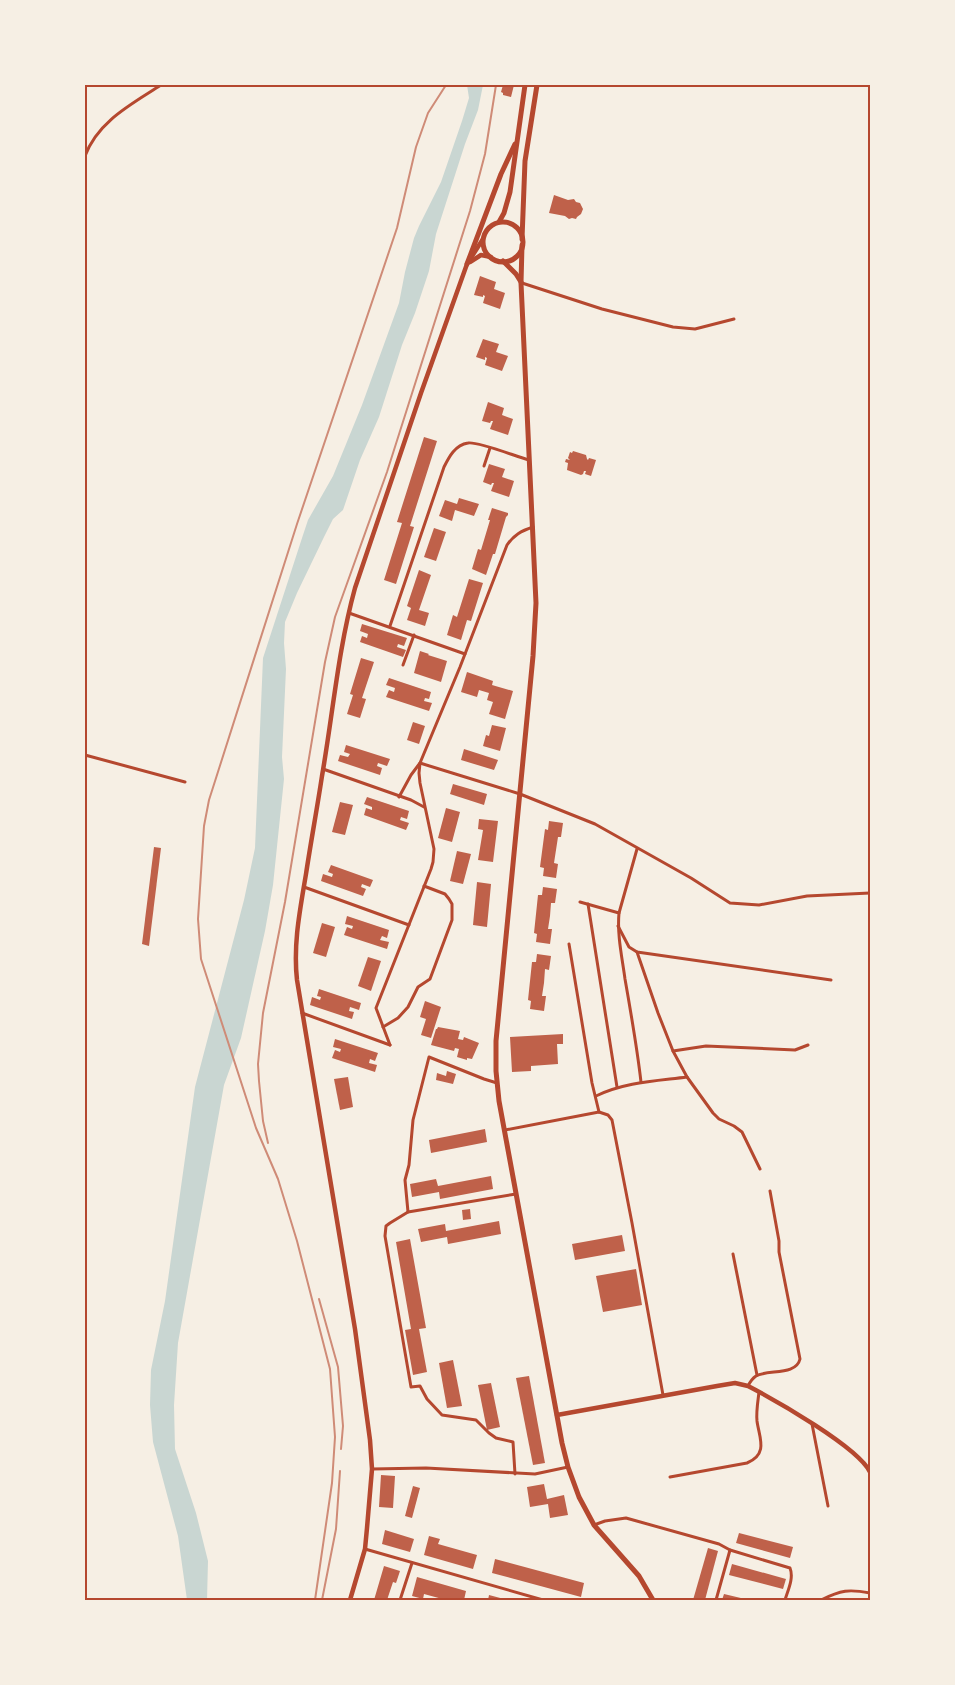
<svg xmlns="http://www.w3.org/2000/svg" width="955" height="1685" viewBox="0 0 955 1685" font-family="Figtree,sans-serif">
  <rect width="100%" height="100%" fill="#f6efe4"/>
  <polygon fill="#c9d6d2" points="467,85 483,85 478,110 465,144 436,234 429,271 415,313 402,345 379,417 360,460 343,510 333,519 324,537 297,593 285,622 284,643 286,669 282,757 284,779 273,885 265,931 241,1038 224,1085 178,1343 174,1405 175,1449 196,1513 208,1561 207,1600 187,1600 178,1536 153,1442 150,1405 151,1370 165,1301 195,1087 244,900 255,848 263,658 303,535 308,520 333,476 362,405 399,303 405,272 414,238 419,226 441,182 462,121 469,98"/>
  <g fill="#bf614a">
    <polygon points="503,85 514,85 511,97 503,95 503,93 501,92"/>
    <polygon points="554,195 568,200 574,199 576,202 580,203 583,209 581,214 577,217 576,219 572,218 569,219 565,216 549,213"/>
    <polygon points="480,276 496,282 494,289 505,293 500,309 483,303 485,296 483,295 483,297 474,295"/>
    <polygon points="483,339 499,344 496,352 508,356 502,371 485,365 487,358 485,357 485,360 476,357"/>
    <polygon points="488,402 504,408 502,415 513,419 508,435 490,429 493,421 491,421 490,423 482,421"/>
    <polygon points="424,437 437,441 410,526 414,527 396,584 384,580 402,523 397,522"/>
    <polygon points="573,451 586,455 587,459 588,460 589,458 596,460 591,476 585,474 586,471 584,471 583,474 581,475 567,470 568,463 565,462 566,459 570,460 568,458 570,452 572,453"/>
    <polygon points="489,464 505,469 502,477 514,481 509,497 491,491 494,483 492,483 491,485 483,482"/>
    <polygon points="459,498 479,504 474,516 455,510 452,521 439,516 445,500 457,504"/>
    <polygon points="492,508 508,513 508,515 506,517 495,554 493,554 486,575 472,569 478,549 481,550 490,520 488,520"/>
    <polygon points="434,528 446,532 436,561 424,557"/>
    <polygon points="419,570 431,575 419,610 429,613 425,626 407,620 411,608 407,606"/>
    <polygon points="469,579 483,583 471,621 467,620 461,640 447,635 453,615 457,617"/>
    <polygon points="362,624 407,638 404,646 398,644 397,647 406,650 403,657 360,642 362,636 367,638 368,634 360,631"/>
    <polygon points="420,651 429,654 428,655 447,661 441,682 414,673"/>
    <polygon points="361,658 374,662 362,698 366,699 360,718 347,714 353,695 350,694"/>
    <polygon points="467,672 493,681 492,685 513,691 505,719 489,714 493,702 487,700 489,693 479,690 477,697 461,692"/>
    <polygon points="389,678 431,692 429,699 425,698 424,701 432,703 429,711 386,697 389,690 394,692 395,688 386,685"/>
    <polygon points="413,722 425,726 419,744 407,740"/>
    <polygon points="492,725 506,728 500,751 483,746 486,735 489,736"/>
    <polygon points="346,745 390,759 387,766 378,763 377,766 382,768 380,775 338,761 340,755 348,757 350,754 344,752"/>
    <polygon points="464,749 498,760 494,770 461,760"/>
    <polygon points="453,784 487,794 484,805 450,794"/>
    <polygon points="367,797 409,811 407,819 401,817 400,820 409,823 406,830 364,815 366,808 372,810 372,807 364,804"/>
    <polygon points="340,802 353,805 345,835 332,832"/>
    <polygon points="446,808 460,812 452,842 438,838"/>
    <polygon points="479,819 498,821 493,862 478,860 483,830 478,829"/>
    <polygon points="549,821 563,823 561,837 558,837 554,863 558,864 556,878 543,876 544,868 540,867 545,829 548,830"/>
    <polygon points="154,847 161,848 149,946 142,944"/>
    <polygon points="457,851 471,854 463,884 450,881"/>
    <polygon points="331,865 373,880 370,887 362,884 361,887 366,889 363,896 321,881 323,874 332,877 333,874 328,872"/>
    <polygon points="477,882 491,884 487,927 473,925"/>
    <polygon points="543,887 557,889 555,903 551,903 550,916 548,929 552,929 550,944 536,942 537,934 534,933 538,895 542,895"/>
    <polygon points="347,916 389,930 387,938 382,936 380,940 389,942 387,949 344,935 347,927 352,929 353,926 345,924"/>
    <polygon points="322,923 335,927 326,957 313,953"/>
    <polygon points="537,954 551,956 549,970 545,969 544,983 542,996 546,996 544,1011 530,1009 531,1001 528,1000 532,962 536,962"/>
    <polygon points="368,957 381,961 371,991 358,986"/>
    <polygon points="319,989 361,1003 359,1010 350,1007 349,1011 354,1012 352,1019 310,1005 312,997 320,1000 321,997 317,996"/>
    <polygon points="425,1001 441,1007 431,1038 421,1035 426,1019 420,1017"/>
    <polygon points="438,1027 460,1031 458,1039 463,1040 464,1037 479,1043 472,1059 467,1058 467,1060 457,1057 459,1049 455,1048 454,1051 431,1045 436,1029 437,1029"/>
    <polygon points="563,1034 563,1044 557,1044 558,1064 531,1066 531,1071 512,1072 510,1037"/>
    <polygon points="335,1039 378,1053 375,1061 370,1059 369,1063 377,1065 375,1072 332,1058 335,1050 340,1052 341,1049 333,1047"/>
    <polygon points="447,1071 456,1074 453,1084 436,1080 437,1073 446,1076"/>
    <polygon points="348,1077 353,1107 340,1110 334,1079"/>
    <polygon points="485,1129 487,1142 431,1153 429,1140"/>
    <polygon points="491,1176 493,1189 440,1199 439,1192 412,1197 410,1184 436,1179 438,1186"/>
    <polygon points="470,1209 471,1219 463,1220 462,1210"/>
    <polygon points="499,1221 501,1234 448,1244 447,1237 421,1242 418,1229 445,1224 446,1231"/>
    <polygon points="622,1235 625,1251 575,1260 572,1244"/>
    <polygon points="410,1239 426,1328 419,1329 427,1372 413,1375 405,1330 411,1329 396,1242"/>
    <polygon points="636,1269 642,1305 603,1312 596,1276"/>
    <polygon points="453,1360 462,1406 447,1408 439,1363"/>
    <polygon points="529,1376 545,1463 533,1465 516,1378"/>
    <polygon points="491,1383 500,1427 487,1430 478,1385"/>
    <polygon points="381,1475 395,1476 393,1508 379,1507"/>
    <polygon points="544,1484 547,1499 564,1495 568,1515 550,1518 548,1504 530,1507 527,1487"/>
    <polygon points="413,1486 420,1488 412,1518 405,1516"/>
    <polygon points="385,1530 414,1539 410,1552 382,1544"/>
    <polygon points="739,1533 793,1547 790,1558 736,1543"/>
    <polygon points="429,1536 440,1539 438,1544 477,1555 473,1569 424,1555"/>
    <polygon points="708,1548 718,1551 705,1600 693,1600"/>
    <polygon points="495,1559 584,1583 581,1597 492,1573"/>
    <polygon points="732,1564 786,1579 783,1589 729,1575"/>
    <polygon points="384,1566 400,1571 396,1583 393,1582 387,1600 374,1600"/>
    <polygon points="417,1577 466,1591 464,1600 446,1600 424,1594 423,1599 412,1596"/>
    <polygon points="724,1594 745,1599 745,1600 722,1600"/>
    <polygon points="489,1595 504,1599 504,1600 488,1600"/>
  </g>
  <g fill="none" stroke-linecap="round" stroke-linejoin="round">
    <g stroke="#b5482f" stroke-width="3">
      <path d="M 85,156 C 98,121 132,104 161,85"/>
      <polyline points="522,283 602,309 673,327 695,329 734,319"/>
      <polyline points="484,466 490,448"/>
      <polyline points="349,613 465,654"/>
      <path d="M 390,626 L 444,467 C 449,457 455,445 468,443 C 478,441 517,457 529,460"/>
      <polyline points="403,665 414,635"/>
      <polyline points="85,755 185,782"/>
      <polyline points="323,769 411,800 424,807"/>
      <polyline points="399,797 411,775 420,763 520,794 595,824 691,878 730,903 759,905 807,896 870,893"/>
      <polyline points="304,887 409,925"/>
      <path d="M 580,902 L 619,913 C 617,935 622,957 625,979 C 631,1013 637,1047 641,1082"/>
      <polyline points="588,904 617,1087"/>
      <polyline points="619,913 637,849"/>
      <polyline points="618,926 629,947 637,952 831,980"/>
      <polyline points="569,944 592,1083 599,1112"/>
      <polyline points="637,952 658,1013 673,1051 687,1077 713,1113 719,1119 734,1126 742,1132 760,1169"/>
      <polyline points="302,1013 390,1045"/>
      <polyline points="383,1027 398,1018 408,1007 418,987 430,979 452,920 452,904 449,899 445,894 424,886"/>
      <path d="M 390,1045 L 376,1008 L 431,869 L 433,862 L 434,849 L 420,783 L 419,773 L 420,763 L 460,667 L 507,545 C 514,535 521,531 533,527"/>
      <polyline points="673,1051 706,1046 795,1050 808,1045"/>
      <path d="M 596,1096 C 625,1082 656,1081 687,1077"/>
      <polyline points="505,1130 599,1112 608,1115 612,1120 632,1223 663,1395"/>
      <polyline points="408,1212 405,1180 409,1165 413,1120 429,1057 484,1079 497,1083"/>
      <polyline points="733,1254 757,1375"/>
      <path d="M 748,1386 C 750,1382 753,1378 756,1376 C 768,1369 796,1376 800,1359 L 779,1252 L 779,1241 L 770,1191"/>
      <polyline points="812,1424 828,1506"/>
      <polyline points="372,1469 426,1468 535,1474 568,1467"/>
      <polyline points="515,1474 513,1442 496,1438 489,1433 476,1420 442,1415 427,1399 420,1386 411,1387 385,1236 386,1226 390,1223 408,1212 516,1194"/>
      <path d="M 670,1477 L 747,1463 C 769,1454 759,1437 757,1421 C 756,1411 758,1401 759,1392"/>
      <polyline points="594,1525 605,1521 626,1518 719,1544 730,1550 716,1600"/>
      <polyline points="365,1549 543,1600"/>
      <path d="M 730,1550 L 790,1568 C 794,1578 788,1590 785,1600"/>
      <polyline points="400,1600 412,1563"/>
      <path d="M 821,1600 C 841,1590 849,1589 870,1593"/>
    </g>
    <g stroke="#b5482f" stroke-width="4.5">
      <polyline points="470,262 481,255 491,257"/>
      <path d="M 557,1415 L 717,1386 L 735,1383 L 748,1386 C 775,1400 858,1447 870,1472"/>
      <path d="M 350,1600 L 365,1549 L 367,1528 L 372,1469 L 370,1440 L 355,1329 L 297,980 C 293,944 300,910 306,874 C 311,841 317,809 322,776 C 333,713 338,650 355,588 L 421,393 L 467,264 L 483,239"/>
    </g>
    <g stroke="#b5482f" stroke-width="5">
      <polyline points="499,222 504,213 510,192 525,85"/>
      <circle cx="503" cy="242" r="20"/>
      <polyline points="522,239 525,161 537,85"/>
      <polyline points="522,245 521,283 536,603 533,656 496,1041 496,1071 499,1101 562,1443 568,1467 579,1497 594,1525 639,1576 653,1600"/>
      <polyline points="503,261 516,274 521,282"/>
      <polyline points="467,264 501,174 515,144"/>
    </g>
    <g stroke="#cf8b77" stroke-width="2">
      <polyline points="268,1143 263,1121 259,1081 258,1064 263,1013 285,902 325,662 335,617 387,472 470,211 485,154 496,85"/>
      <polyline points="319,1299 338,1367 343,1426 341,1449"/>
      <polyline points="315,1600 332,1483 335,1437 330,1369 297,1241 278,1179 256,1128 201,959 198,919 204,826 209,800 297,524 397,228 416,147 428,113 446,85"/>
      <polyline points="322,1600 336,1529 340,1471"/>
    </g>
  </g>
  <rect width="955" height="1685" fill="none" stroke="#f6efe4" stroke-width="172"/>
  <rect x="86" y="86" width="783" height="1513" fill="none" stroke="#b5482f" stroke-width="2"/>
</svg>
